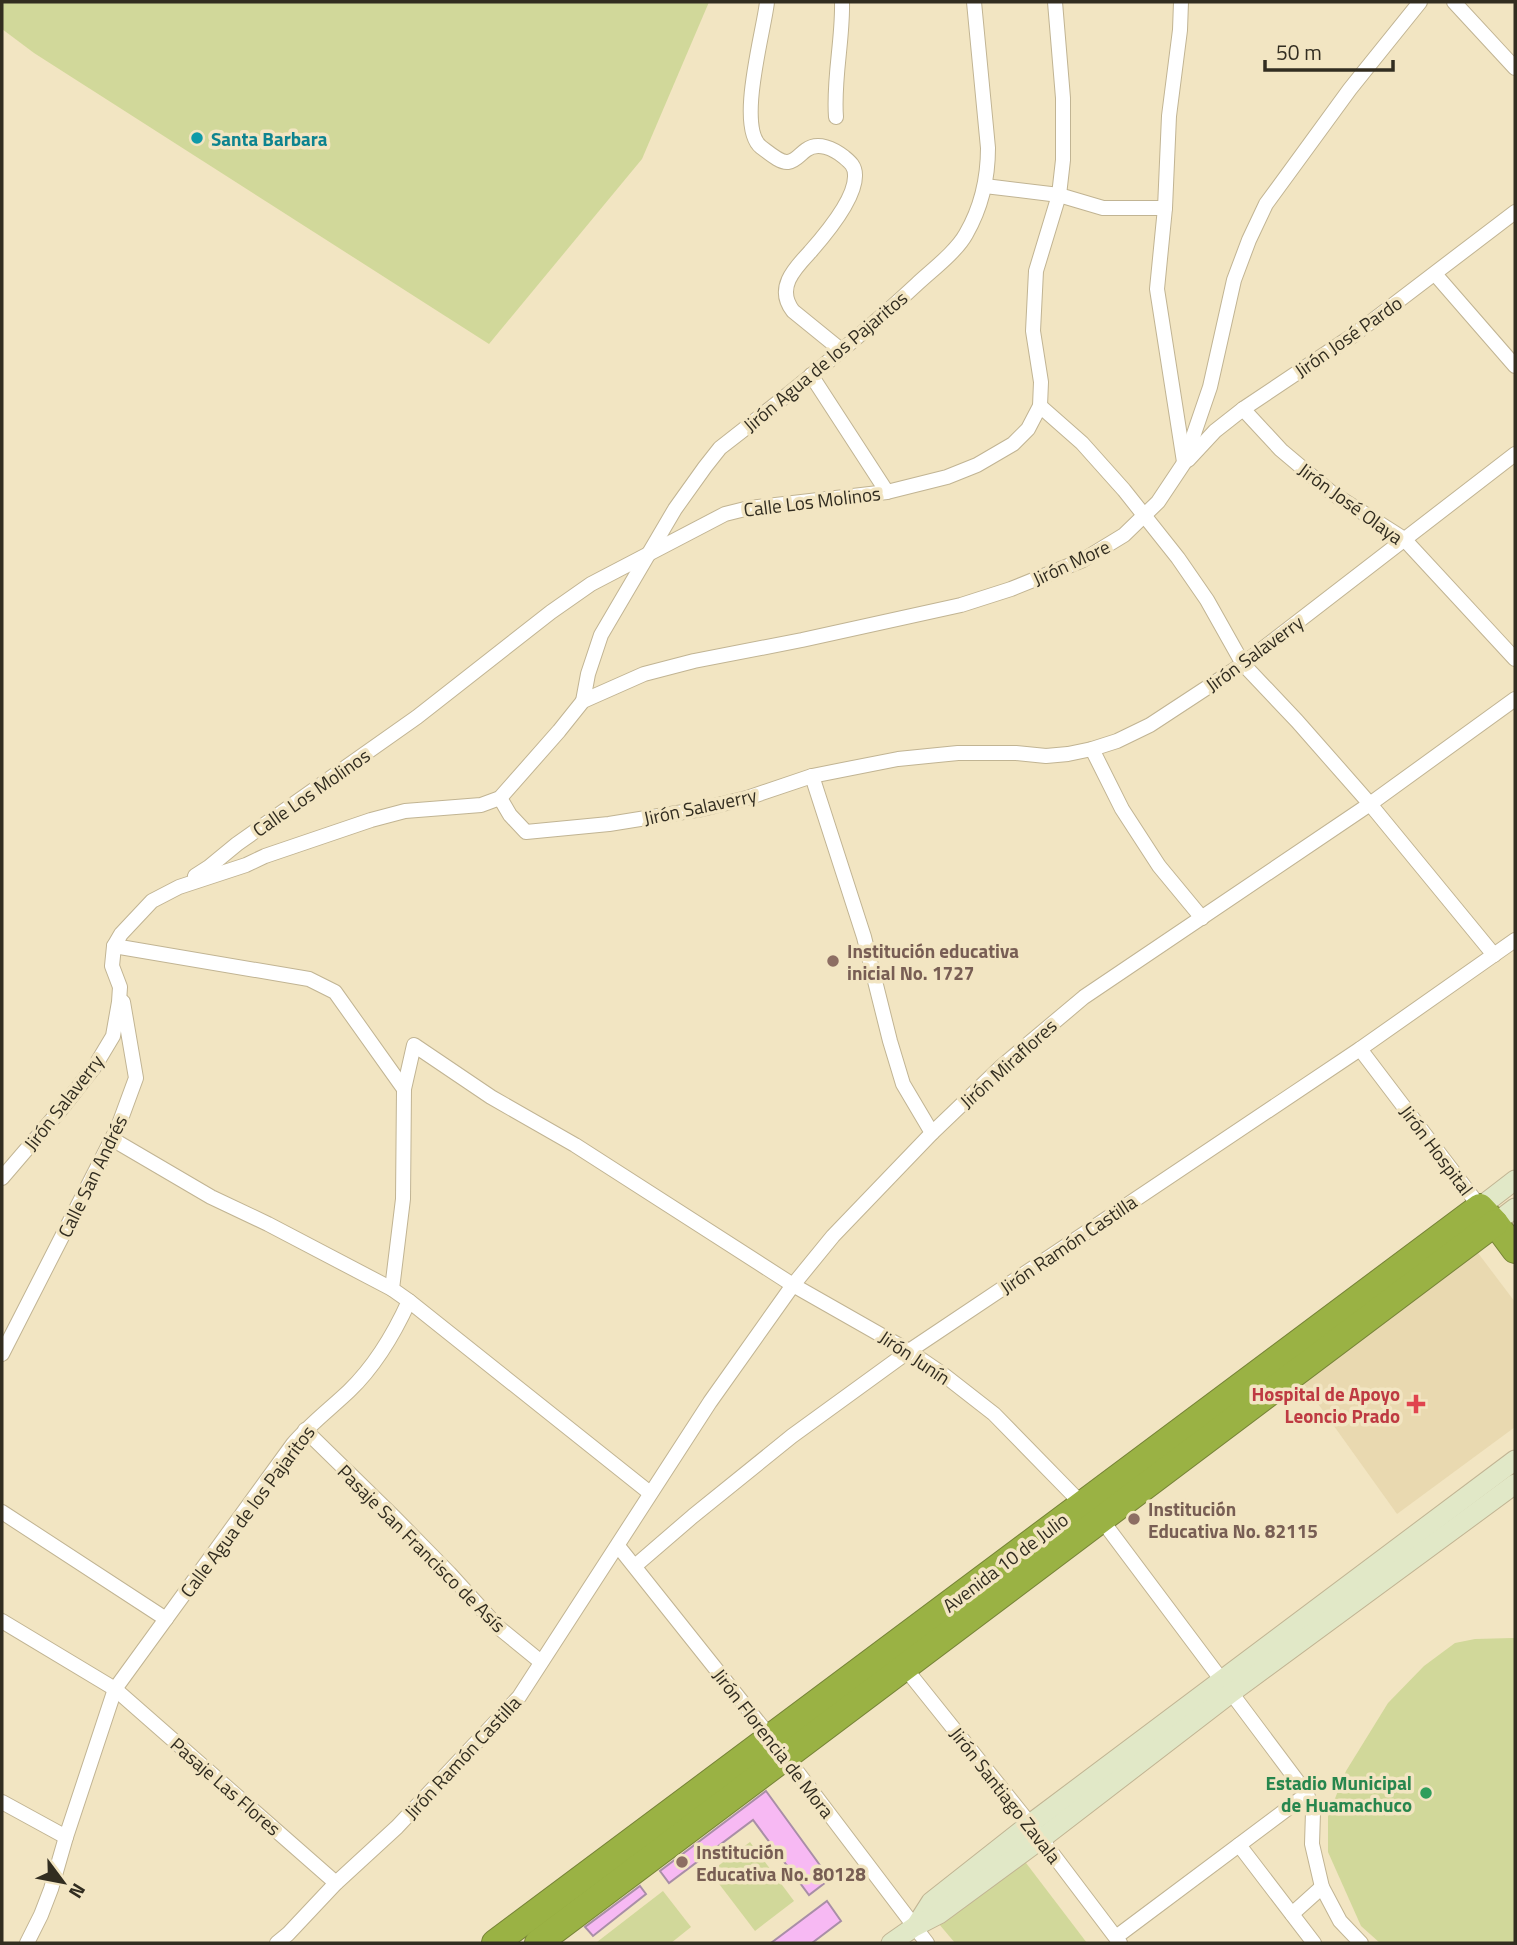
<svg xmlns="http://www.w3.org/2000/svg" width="1517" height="1945" viewBox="0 0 1517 1945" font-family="'Titillium Web',sans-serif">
  <rect width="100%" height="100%" fill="#f2e5c2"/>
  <polygon fill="#e9d9b0" points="1467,1248 1478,1253 1515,1302 1515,1427 1397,1514 1301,1380"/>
  <g fill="#d1d89a">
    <polygon points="2,2 709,2 642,159 489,344 34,53 2,29"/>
    <polygon points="1512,1638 1515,1638 1515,1943 1380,1943 1361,1926 1328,1852 1328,1816 1346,1771 1388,1703 1424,1666 1455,1643 1475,1639"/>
    <polygon points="750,1842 794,1901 755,1931 710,1872"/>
    <polygon points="1023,1859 1087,1943 955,1943 939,1924"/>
    <polygon points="663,1891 691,1927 671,1943 598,1943 597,1942"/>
  </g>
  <g fill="#f7b9f3" stroke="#a98ea7" stroke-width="2">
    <polygon points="766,1791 830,1879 809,1895 753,1820 669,1883 660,1871"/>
    <polygon points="640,1886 646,1894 593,1936 585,1927"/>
    <polygon points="827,1901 841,1921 812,1943 771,1943"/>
  </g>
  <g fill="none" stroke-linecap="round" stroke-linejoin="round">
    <g stroke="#c1b493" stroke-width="16">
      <g id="street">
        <path d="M 767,2 C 764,31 736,127 761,147 C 768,152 780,163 788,162 C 796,161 800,154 806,150 C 818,141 834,149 844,157 C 850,162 855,166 855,175 C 856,198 825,235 810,252 C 795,268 775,288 793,311 L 841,350"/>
        <polyline points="1181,2 1180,30 1169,116 1165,208 1157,289 1184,462"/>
        <polyline points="1454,2 1515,68"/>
        <path d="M 836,117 C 833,79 843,40 842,2"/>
        <polyline points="985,186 1059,195 1103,208 1165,208"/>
        <polyline points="1435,274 1515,366"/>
        <polyline points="811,375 887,492"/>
        <polyline points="1040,406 1082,443 1124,490 1178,558 1207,600 1243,664 1297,721 1370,804 1494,955"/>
        <polyline points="1243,409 1281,450 1332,493 1404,539 1515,659"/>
        <polyline points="1188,460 1215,431 1243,409 1355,334 1515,212"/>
        <path d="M 583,701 L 588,674 L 601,635 L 675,509 L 705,467 L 720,448 C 787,396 855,342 917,284 C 932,270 956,252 966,234 C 981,208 988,178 988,148 L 974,2"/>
        <polyline points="1092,749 1122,809 1159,866 1202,918"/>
        <polyline points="812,776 864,937 890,1041 903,1084 932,1133"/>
        <polyline points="500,798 510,815 526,832 609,824 702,809 747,798 812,776 898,759 958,753 1016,753 1046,756 1068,754 1092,749 1117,741 1150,725 1243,664 1515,454"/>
        <polyline points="195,876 209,867 237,844 417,717 551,612 591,584 725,514 749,508 887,492 947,477 977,465 1013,444 1028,429 1040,406 1041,382 1033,331 1036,271 1059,195 1063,160 1063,98 1055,2"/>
        <polyline points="114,946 309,979 335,992 404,1089"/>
        <polyline points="1360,1049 1480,1207"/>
        <polyline points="112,1139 211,1197 268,1224 392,1289"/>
        <polyline points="2,1178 62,1108 95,1066 113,1036 119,1002 120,987 112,966 114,946 121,934 152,901 179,887 246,865 265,856 371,820 405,811 481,805 500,798 559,731 583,701 644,674 694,661 802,640 961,605 1011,589 1083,560 1124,535 1158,502 1184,463 1210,387 1234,280 1249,240 1266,204 1350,89 1420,2"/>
        <polyline points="409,1301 650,1493"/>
        <polyline points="2,1354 118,1127 136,1078 123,1002"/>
        <polyline points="305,1430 394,1517 449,1573 498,1627 541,1662"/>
        <polyline points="2,1512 166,1619"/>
        <polyline points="618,1546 786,1757 927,1943"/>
        <polyline points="635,1566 693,1516 792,1436 909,1351 1360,1049 1515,940"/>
        <polyline points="2,1621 115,1689 336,1883"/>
        <polyline points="901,1663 1030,1824 1120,1943"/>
        <polyline points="2,1802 66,1837"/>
        <polyline points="1239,1845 1314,1943"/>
        <polyline points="1292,1914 1322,1887"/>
        <polyline points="1116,1937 1307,1794"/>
        <path d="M 27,1943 L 41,1915 L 51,1889 L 66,1837 L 115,1689 L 293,1444 C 310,1424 330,1409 349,1391 C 375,1366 394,1334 409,1301 L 392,1289 L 403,1199 L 404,1089 L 414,1045 L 491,1097 L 575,1145 L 793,1285 L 909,1351 L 944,1375 L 994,1414 L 1082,1504 L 1101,1519 L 1307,1794 L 1313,1812 L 1312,1844 L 1322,1887 L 1340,1921 L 1361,1943"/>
        <polyline points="277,1943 288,1934 336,1883 397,1827 519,1697 710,1402 793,1285 833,1236 932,1133 1002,1066 1084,997 1370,804 1515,699"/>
      </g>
    </g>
    <g stroke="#c1b493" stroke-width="21">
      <g id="secondary">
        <polyline points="1480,1207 1515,1180"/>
        <polyline points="1495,1223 1515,1208"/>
        <polyline points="917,1924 931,1902 1030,1824 1515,1460"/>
        <polyline points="891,1943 914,1927 939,1914 1041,1839 1231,1693 1515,1484"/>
      </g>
    </g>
    <g stroke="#768337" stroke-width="28">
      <g id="highway">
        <polyline points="495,1943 1480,1207 1495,1223 1515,1250"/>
        <polyline points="538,1943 1495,1223"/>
      </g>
    </g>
    <use href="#street" stroke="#fff" stroke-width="14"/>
    <use href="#secondary" stroke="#e1e8c7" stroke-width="19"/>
    <use href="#highway" stroke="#9ab244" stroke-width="26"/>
  </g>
  <circle fill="#0f9aa8" stroke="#f2e5c2" stroke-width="2.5" cx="197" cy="138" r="7"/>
  <g fill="#8d6e63" stroke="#f2e5c2" stroke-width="2.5">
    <circle cx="833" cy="961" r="7"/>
    <circle cx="1134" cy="1519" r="7"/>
    <circle cx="682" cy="1862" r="7"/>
  </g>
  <path fill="#e0444e" stroke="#f2e5c2" stroke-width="2.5" d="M1412.5 1393.5h7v7h7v7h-7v7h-7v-7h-7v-7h7z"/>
  <circle fill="#2e9e5b" stroke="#f2e5c2" stroke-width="2.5" cx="1426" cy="1793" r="7"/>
  <g text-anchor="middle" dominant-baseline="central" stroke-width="7" stroke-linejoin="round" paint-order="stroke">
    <g font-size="19" font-weight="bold" fill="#0d838f" stroke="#f2e5c2" text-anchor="start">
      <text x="211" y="138">Santa Barbara</text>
    </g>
    <g font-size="19" fill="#322d20" stroke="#f2e5c2">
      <text transform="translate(1348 336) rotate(-35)">Jirón José Pardo</text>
      <text transform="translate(825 361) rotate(-40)">Jirón Agua de los Pajaritos</text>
      <text transform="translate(812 501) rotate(-7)">Calle Los Molinos</text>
      <text transform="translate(1351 503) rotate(36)">Jirón José Olaya</text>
      <text transform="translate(1071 562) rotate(-25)">Jirón More</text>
      <text transform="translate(1254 653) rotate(-36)">Jirón Salaverry</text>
      <text transform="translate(311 792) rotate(-35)">Calle Los Molinos</text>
      <text transform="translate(700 806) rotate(-12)">Jirón Salaverry</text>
      <text transform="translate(1008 1063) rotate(-42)">Jirón Miraflores</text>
      <text transform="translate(63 1102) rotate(-52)">Jirón Salaverry</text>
      <text transform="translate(1437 1150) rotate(53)">Jirón Hospital</text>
      <text transform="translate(92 1176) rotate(-64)">Calle San Andrés</text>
      <text transform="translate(1068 1244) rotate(-34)">Jirón Ramón Castilla</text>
      <text transform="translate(915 1357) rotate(34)">Jirón Junín</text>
      <text transform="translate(247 1511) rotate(-53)">Calle Agua de los Pajaritos</text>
      <text transform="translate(422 1548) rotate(45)">Pasaje San Francisco de Asís</text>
      <text transform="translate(1005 1562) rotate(-37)">Avenida 10 de Julio</text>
      <text transform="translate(774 1743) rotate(52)">Jirón Florencia de Mora</text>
      <text transform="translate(462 1757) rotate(-47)">Jirón Ramón Castilla</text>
      <text transform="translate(226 1786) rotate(41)">Pasaje Las Flores</text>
      <text transform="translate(1006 1795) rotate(52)">Jirón Santiago Zavala</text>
    </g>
    <g font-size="19" font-weight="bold" fill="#785e54" stroke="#f2e5c2" text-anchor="start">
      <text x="847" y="950">Institución educativa<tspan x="847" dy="22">inicial No. 1727</tspan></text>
      <text x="1148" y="1508">Institución<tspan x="1148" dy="22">Educativa No. 82115</tspan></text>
      <text x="696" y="1851">Institución<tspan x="696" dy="22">Educativa No. 80128</tspan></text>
    </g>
    <g font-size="19" font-weight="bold" fill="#be3a42" stroke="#f2e5c2" text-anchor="end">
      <text x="1400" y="1393">Hospital de Apoyo<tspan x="1400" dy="22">Leoncio Prado</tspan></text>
    </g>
    <g font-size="19" font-weight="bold" fill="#27864d" stroke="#f2e5c2" text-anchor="end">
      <text x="1412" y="1782">Estadio Municipal<tspan x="1412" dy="22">de Huamachuco</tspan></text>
    </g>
  </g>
  <rect width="1517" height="1945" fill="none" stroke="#322d20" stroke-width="7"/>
  <g transform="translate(63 1882) rotate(122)" stroke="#f2e5c2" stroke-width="5" paint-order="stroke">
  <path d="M0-5L12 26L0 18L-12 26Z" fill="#322d20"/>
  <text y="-10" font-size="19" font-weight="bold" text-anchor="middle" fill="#322d20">N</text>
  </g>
  <path d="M1265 60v10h128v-10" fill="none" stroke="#322d20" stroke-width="3.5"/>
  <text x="1276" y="60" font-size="21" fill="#322d20" stroke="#f2e5c2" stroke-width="5" paint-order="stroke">50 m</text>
</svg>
